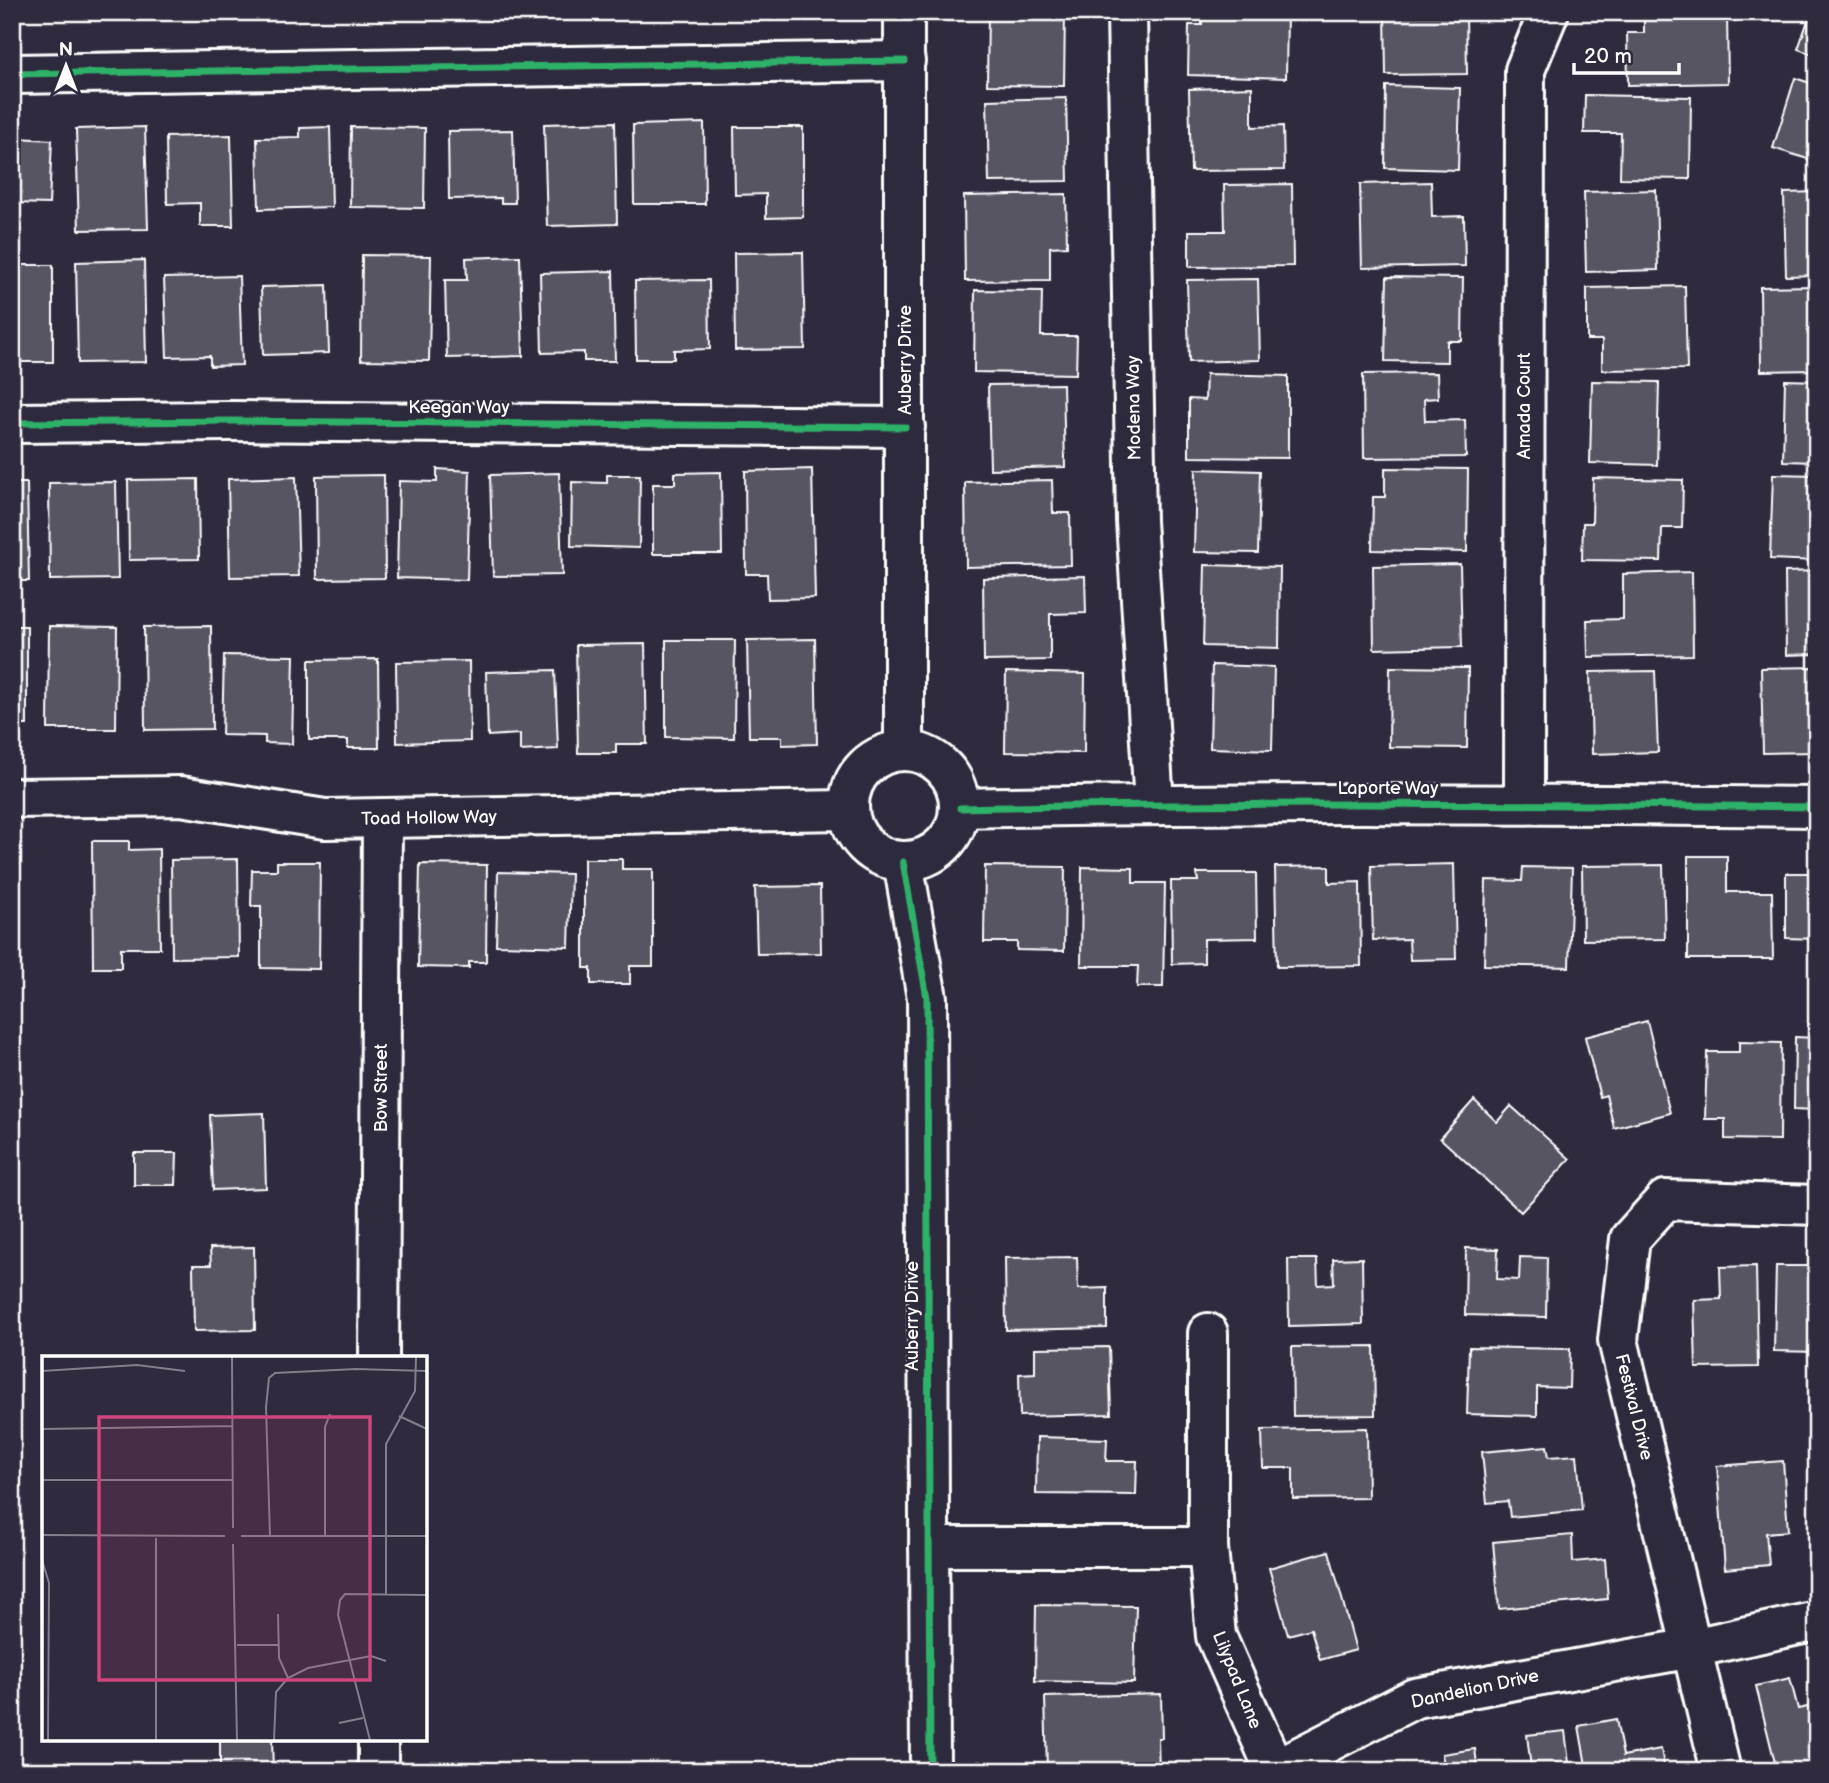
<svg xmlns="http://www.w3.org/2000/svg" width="1829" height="1783" viewBox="0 0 1829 1783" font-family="'Balsamiq Sans',sans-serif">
  <rect width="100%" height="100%" fill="#2f2a3d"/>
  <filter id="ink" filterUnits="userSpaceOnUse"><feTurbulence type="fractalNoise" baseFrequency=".0143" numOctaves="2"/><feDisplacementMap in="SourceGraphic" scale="14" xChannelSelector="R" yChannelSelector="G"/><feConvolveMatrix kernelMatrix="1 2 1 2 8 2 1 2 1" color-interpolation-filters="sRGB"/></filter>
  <g filter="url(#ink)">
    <g fill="#595564" stroke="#fff" stroke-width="2">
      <polygon points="106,12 147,12 147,17 106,16"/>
      <polygon points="234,12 270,12 270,15 235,16"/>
      <rect x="423" y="12" width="36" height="2"/>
      <rect x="473" y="12" width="35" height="3"/>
      <polygon points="988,12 1065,12 1064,86 987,85"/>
      <polygon points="1202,12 1287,12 1286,78 1188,75 1189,25 1202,25"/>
      <polygon points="1385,12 1466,12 1467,74 1386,75"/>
      <polygon points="1644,12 1727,12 1728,83 1628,85 1627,33 1644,33"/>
      <polygon points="1811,12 1817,12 1817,56 1798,49"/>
      <polygon points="1795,78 1816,85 1817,82 1817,162 1773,148"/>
      <polygon points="1386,86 1460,88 1458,170 1385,168"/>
      <polygon points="1252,87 1252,127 1283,126 1284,170 1191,171 1189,89"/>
      <polygon points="1585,95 1691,97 1690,179 1620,178 1621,133 1584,133"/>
      <polygon points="1066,98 1068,181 989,182 987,100"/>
      <polygon points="615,122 617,224 547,226 544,124"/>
      <polygon points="704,123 705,204 634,204 633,125"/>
      <polygon points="12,124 17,124 17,138 52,140 49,204 12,203"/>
      <polygon points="145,127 148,229 79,230 76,129"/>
      <polygon points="330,127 332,207 259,209 257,138 300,137 300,128"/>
      <polygon points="351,127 425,128 424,208 350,207"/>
      <polygon points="734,127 803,127 803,217 766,218 766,194 735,195"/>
      <polygon points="513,130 515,203 501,203 501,198 449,199 448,131"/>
      <polygon points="231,135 233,226 200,226 200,203 167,204 166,137"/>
      <polygon points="1431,182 1432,217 1464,216 1465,266 1362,268 1360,184"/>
      <polygon points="1292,184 1293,266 1189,267 1189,231 1225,231 1224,185"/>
      <polygon points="1656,190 1658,270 1586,272 1584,192"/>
      <polygon points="1817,192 1817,275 1786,276 1784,193"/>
      <polygon points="1066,194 1067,246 1050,247 1050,280 965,281 964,196"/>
      <polygon points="803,252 805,349 735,350 734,253"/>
      <polygon points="362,255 431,256 429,361 361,360"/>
      <polygon points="520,256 523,356 447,358 445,280 467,280 466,258"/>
      <polygon points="144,260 146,362 78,363 76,262"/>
      <rect x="12" y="265" width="41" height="97"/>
      <polygon points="613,271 615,361 584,361 584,352 542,353 540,273"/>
      <polygon points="239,276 242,365 210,366 210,356 167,357 164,278"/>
      <polygon points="1387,277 1463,278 1462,341 1447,341 1447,362 1385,361"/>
      <polygon points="1258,279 1260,360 1189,362 1187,280"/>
      <polygon points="709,280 710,349 674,350 674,359 636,359 635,281"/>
      <polygon points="327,285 329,353 263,355 261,287"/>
      <polygon points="1685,286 1687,369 1602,370 1602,340 1587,340 1587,288"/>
      <polygon points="1817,286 1817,370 1761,371 1760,287"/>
      <polygon points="975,290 1042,291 1041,336 1077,336 1076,374 974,372"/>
      <polygon points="1437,373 1438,398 1424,399 1425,421 1465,420 1466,457 1364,458 1363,374"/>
      <polygon points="1206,374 1288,376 1288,458 1189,457 1189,399 1205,400"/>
      <polygon points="1785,380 1817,381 1817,462 1783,461"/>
      <polygon points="1592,381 1659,382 1657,465 1590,463"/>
      <polygon points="1063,384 1065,467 990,469 988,385"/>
      <polygon points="1385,468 1468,469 1467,552 1372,550 1373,497 1385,497"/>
      <polygon points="437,469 470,471 467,580 397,578 399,481 437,482"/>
      <polygon points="812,469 815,598 768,599 767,574 746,574 745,471"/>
      <polygon points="1196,469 1260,471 1258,553 1194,552"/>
      <polygon points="721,472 722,554 653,554 653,484 675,484 675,473"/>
      <polygon points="559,473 562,575 493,576 490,475"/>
      <polygon points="1773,474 1817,475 1817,561 1770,559"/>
      <polygon points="384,475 385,578 317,579 316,476"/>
      <polygon points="607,475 640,475 639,548 571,546 572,482 607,483"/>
      <polygon points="296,477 299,576 230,577 228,479"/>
      <polygon points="1593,478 1683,480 1682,528 1662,528 1661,561 1582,560 1583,523 1592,523"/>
      <polygon points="198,479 199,559 129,560 128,480"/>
      <polygon points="1052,480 1053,513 1070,513 1071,565 966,567 965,482"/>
      <polygon points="116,482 118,579 50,580 49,483"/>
      <polygon points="12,483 27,483 29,581 12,581"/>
      <polygon points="1460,564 1462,647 1374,649 1373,566"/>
      <polygon points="1205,565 1280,567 1279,648 1203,646"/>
      <polygon points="1817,571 1817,654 1786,655 1785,572"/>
      <polygon points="1692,572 1693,655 1588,657 1587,620 1623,619 1623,574"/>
      <polygon points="1085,576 1086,613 1050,614 1050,660 984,661 983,578"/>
      <rect x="12" y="626" width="15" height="99"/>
      <polygon points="49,626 117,627 116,729 48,729"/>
      <polygon points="211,626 212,729 145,730 144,627"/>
      <polygon points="815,639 817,744 782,745 782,737 749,737 747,640"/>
      <polygon points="666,640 735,640 734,738 666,737"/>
      <polygon points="645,644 647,744 616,744 616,753 578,753 576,645"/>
      <polygon points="224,655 294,656 292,744 265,743 265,736 222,735"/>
      <polygon points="378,659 379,748 348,748 348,740 309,740 309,660"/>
      <polygon points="469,661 470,741 397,743 396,662"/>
      <polygon points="1212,665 1274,667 1272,750 1210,748"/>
      <polygon points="1390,667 1468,668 1467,748 1389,747"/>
      <polygon points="1817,667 1817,752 1763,753 1761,668"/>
      <polygon points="555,670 558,749 520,751 520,734 488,736 486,672"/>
      <polygon points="1655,671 1658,752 1592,754 1590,672"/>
      <polygon points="1006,672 1085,674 1084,753 1005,752"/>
      <polygon points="92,841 129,841 129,850 159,849 160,948 121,948 121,968 93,968"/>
      <polygon points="1688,856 1727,856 1727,892 1772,892 1773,959 1688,959"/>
      <polygon points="238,859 239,957 172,958 171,860"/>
      <polygon points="584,859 622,859 622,869 653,869 653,966 630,966 630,984 591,984 591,968 584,968"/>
      <polygon points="277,862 320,862 319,969 261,968 261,906 251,906 252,870 277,870"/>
      <polygon points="420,864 487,865 486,962 469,962 469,968 418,967"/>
      <polygon points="1454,864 1456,959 1410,960 1409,939 1373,940 1371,866"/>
      <polygon points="1663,865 1665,939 1583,940 1582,866"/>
      <polygon points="985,866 1065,867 1064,951 1017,950 1017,942 984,942"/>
      <polygon points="1329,866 1329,883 1360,882 1361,966 1277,967 1275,867"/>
      <polygon points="1082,867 1133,868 1133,883 1165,883 1163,987 1137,987 1138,966 1081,966"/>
      <polygon points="1523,867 1572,868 1569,967 1484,965 1486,880 1522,881"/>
      <polygon points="498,872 571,874 569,947 496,945"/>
      <polygon points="1197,873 1256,873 1257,938 1204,939 1204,963 1172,964 1171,881 1198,881"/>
      <polygon points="1786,873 1817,873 1817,939 1786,938"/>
      <polygon points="820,886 821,953 757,954 755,887"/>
      <polygon points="1647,1021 1670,1113 1614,1128 1606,1095 1600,1097 1585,1037"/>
      <polygon points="1795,1037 1817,1038 1817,1110 1794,1109"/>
      <polygon points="1739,1042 1781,1043 1780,1140 1725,1139 1725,1119 1705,1119 1707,1052 1739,1052"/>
      <polygon points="1474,1100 1497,1122 1511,1106 1570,1159 1521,1212 1440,1138"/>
      <polygon points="264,1113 266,1188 213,1190 210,1115"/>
      <polygon points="134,1153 177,1153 176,1185 134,1185"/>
      <polygon points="254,1247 255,1330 194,1331 193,1265 211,1265 210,1248"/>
      <polygon points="1466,1248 1498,1249 1497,1279 1519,1280 1520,1257 1547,1258 1546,1317 1465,1315"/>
      <polygon points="1077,1257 1078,1289 1107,1288 1107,1328 1006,1330 1005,1258"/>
      <polygon points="1362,1258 1363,1324 1289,1326 1288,1259 1317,1259 1318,1285 1334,1284 1333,1259"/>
      <polygon points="1756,1266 1758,1367 1696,1368 1694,1300 1721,1299 1720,1267"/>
      <polygon points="1776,1266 1817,1266 1817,1352 1774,1351"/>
      <polygon points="1374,1346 1375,1415 1293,1416 1292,1347"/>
      <polygon points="1109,1347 1111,1414 1020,1416 1019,1374 1035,1373 1035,1348"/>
      <polygon points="1469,1347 1570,1349 1569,1388 1537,1387 1537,1416 1467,1414"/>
      <polygon points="1367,1428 1368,1498 1293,1499 1293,1468 1263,1468 1262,1430"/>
      <polygon points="1037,1437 1107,1439 1106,1461 1137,1461 1136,1495 1036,1494"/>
      <polygon points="1547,1446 1549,1457 1577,1455 1582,1510 1510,1517 1508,1501 1487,1503 1482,1452"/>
      <polygon points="1815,1452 1817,1452 1817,1553 1813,1553"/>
      <polygon points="1783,1461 1788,1531 1766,1533 1769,1565 1725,1569 1717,1466"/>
      <polygon points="1572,1535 1573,1562 1605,1559 1608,1599 1499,1609 1493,1542"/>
      <polygon points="1329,1551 1356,1650 1320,1660 1311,1629 1288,1635 1269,1568"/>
      <polygon points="1036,1605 1136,1606 1134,1683 1035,1681"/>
      <polygon points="1790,1678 1798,1709 1817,1705 1817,1771 1777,1771 1756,1686"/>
      <polygon points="1161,1694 1162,1738 1158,1738 1159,1771 1134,1771 1134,1769 1047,1771 1045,1697"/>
      <polygon points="1616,1719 1623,1756 1661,1749 1665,1771 1587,1771 1579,1726"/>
      <polygon points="1565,1731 1570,1771 1510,1771 1531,1768 1527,1735"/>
      <polygon points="220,1739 272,1739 273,1771 220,1771"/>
      <polygon points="1475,1749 1478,1771 1445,1771 1442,1754"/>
    </g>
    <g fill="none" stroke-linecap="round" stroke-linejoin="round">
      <g stroke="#fff" stroke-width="44">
        <g id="minor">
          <polyline points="1127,12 1136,521 1154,804"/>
          <polyline points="12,74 905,61"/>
          <polyline points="12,423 230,421 905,427"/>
          <circle cx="904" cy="806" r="55"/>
          <polyline points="904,751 904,12"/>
          <polyline points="12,798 181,796 325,819 848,810"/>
          <polyline points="1524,804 1525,70 1549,12"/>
          <path d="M 960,808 C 1246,802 1531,804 1817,807"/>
          <polyline points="903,862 927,998 930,1771"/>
          <polyline points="1208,1333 1208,1547 1216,1636 1274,1768"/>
          <polyline points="379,1358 382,819"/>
          <polyline points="929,1547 1208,1547"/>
          <polyline points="378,1739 378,1771"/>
          <polyline points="1272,1771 1415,1698 1692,1648 1817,1621"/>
          <polyline points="1721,1771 1618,1340 1630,1239 1665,1200 1817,1205"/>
        </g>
      </g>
      <use href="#minor" stroke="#2f2a3d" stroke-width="38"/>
      <g stroke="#2f2a3d" stroke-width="11">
        <g id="cycleway">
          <polyline points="12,74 905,61"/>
          <polyline points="12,423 230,421 905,427"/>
          <path d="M 960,808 C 1246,802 1531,804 1817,807"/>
          <polyline points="903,862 927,998 930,1771"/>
        </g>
      </g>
      <use href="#cycleway" stroke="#2db169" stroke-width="7"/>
    </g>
  </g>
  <g text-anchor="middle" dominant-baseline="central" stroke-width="5" stroke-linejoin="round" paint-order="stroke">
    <g font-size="18" fill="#fff" stroke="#2f2a3d">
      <text transform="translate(905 360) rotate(-90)">Auberry Drive</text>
      <text transform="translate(1524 406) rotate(-90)">Amada Court</text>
      <text x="459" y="407">Keegan Way</text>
      <text transform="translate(1134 408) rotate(-91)">Modena Way</text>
      <text x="1388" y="788">Laporte Way</text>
      <text transform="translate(429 818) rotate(-1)">Toad Hollow Way</text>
      <text transform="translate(381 1088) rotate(-90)">Bow Street</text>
      <text transform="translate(912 1316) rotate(-90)">Auberry Drive</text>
      <text transform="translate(1634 1407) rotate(76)">Festival Drive</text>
      <text transform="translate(1237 1680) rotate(68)">Lilypad Lane</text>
      <text transform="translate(1475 1689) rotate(-12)">Dandelion Drive</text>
    </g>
  </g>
  <g transform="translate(42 1356)">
    <rect width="385" height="385" fill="#2f2a3d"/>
    <path fill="none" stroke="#827f8b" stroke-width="2" d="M 190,1 L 191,172M 0,15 L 95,9 L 143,15M 357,60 L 385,73M 0,73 L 191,70M 0,124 L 191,124M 0,179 L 183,180M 199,180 L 385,180M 228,180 L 224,51 L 227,22 L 233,17 L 314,13 L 385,15M 283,180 L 283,71 L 288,58M 114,182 L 114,384M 191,188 L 195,384M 0,204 L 7,227 L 6,384M 344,239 L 344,88 L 373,35 L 374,1M 236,258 L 237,302 L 246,322M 195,289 L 236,289M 297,367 L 321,362M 232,384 L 234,336 L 246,322 L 266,312 L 329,300 L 344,305M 328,384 L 296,259 L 298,244 L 303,238 L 385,239"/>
    <path fill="#ce467c" fill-opacity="0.15" stroke="#ce467c" stroke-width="3.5" d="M 57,61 L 328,61 L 328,324 L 57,324 Z"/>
    <rect width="385" height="385" fill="none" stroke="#fff" stroke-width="3.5"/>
  </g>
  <rect width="1829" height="1783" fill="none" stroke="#2f2a3d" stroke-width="42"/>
  <rect x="21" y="21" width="1787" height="1741" fill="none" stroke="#fff" stroke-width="2.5" filter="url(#ink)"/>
  <g transform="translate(66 66)" stroke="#2f2a3d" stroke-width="5" paint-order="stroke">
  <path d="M0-5L12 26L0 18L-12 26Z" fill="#ffffff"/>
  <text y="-10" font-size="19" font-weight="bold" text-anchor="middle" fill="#ffffff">N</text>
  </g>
  <path d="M1574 63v10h105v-10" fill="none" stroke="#ffffff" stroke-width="3.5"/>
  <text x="1584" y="63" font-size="21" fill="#ffffff" stroke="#2f2a3d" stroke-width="5" paint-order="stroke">20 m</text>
</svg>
